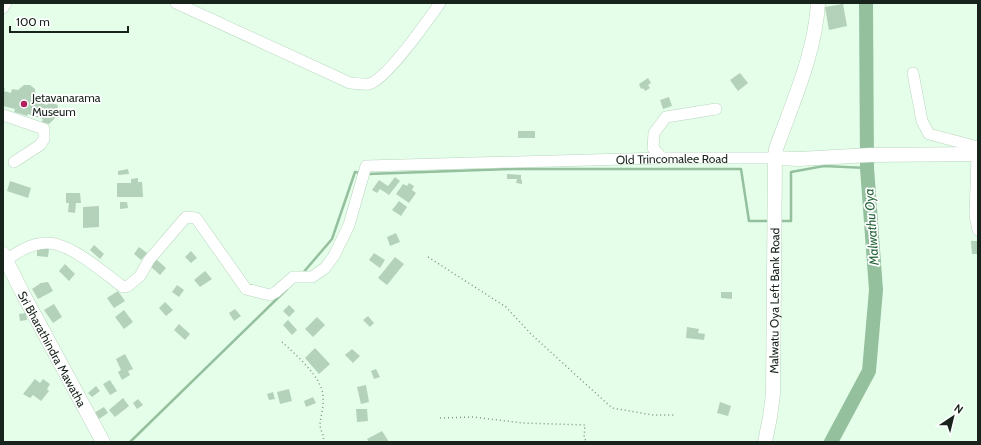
<svg xmlns="http://www.w3.org/2000/svg" width="981" height="445" viewBox="0 0 981 445" font-family="Cabin,sans-serif">
  <rect width="100%" height="100%" fill="#e5feea"/>
  <g fill="none" stroke-linecap="round" stroke-linejoin="round">
    <g stroke="#94c09e" stroke-width="2.5">
      <polyline points="368,174 512,169 741,169 749,221 770,221"/>
      <polyline points="779,221 791,221 791,172 824,166 867,168"/>
      <polyline points="302,274 332,239 355,172 361,173"/>
      <polyline points="130,442 287,289"/>
    </g>
    <polyline stroke="#94c09e" stroke-width="14" points="831,442 869,371 876,290 867,168 866,3"/>
  </g>
  <g fill="#b4d1b9">
    <polygon points="843,4 847,26 829,30 825,7"/>
    <polygon points="740,73 748,83 738,91 730,80"/>
    <polygon points="648,78 651,83 648,85 650,88 645,91 643,88 641,89 639,84"/>
    <polygon points="24,85 30,85 35,89 36,96 42,98 41,103 47,105 48,102 58,105 56,117 49,124 42,122 43,119 28,114 27,116 21,114 14,112 15,109 3,106 3,88 5,88 4,91 11,93 12,89 18,90"/>
    <polygon points="669,97 672,106 663,109 660,100"/>
    <rect x="518" y="131" width="17" height="7"/>
    <polygon points="128,169 129,174 118,175 118,171"/>
    <polygon points="507,174 521,175 521,180 522,180 522,184 516,183 517,179 507,179"/>
    <polygon points="395,177 400,181 389,195 380,189 377,193 372,190 379,180 388,186"/>
    <polygon points="138,178 138,182 142,182 143,197 117,197 117,183 131,183 131,179"/>
    <polygon points="10,181 31,188 28,198 7,191"/>
    <polygon points="409,183 414,186 412,190 416,193 409,203 396,194 403,184 407,186"/>
    <polygon points="66,193 80,193 81,203 71,203 76,203 75,213 68,212 69,203 66,203"/>
    <polygon points="399,201 407,207 401,216 392,210"/>
    <polygon points="120,202 127,202 128,208 120,209"/>
    <polygon points="99,206 99,227 83,228 83,207"/>
    <polygon points="396,233 400,242 390,246 387,237"/>
    <polygon points="971,241 978,241 978,254 972,254"/>
    <polygon points="94,245 104,254 100,259 90,250"/>
    <polygon points="139,247 147,253 141,260 134,254"/>
    <polygon points="37,248 49,249 48,257 37,256"/>
    <polygon points="191,251 197,258 191,263 185,257"/>
    <polygon points="374,253 385,260 380,268 369,260"/>
    <polygon points="395,257 404,264 387,285 378,278"/>
    <polygon points="156,259 166,268 160,275 150,266"/>
    <polygon points="65,264 75,274 69,281 59,271"/>
    <polygon points="205,271 212,279 200,287 194,280"/>
    <polygon points="48,282 53,291 38,299 32,289 41,283"/>
    <polygon points="177,285 184,290 179,297 172,292"/>
    <polygon points="118,291 125,301 114,308 107,298"/>
    <polygon points="721,292 732,292 732,299 721,298"/>
    <polygon points="165,302 173,310 166,316 159,308"/>
    <polygon points="54,304 62,317 53,323 44,310"/>
    <polygon points="289,305 295,311 289,317 283,311"/>
    <polygon points="235,309 241,316 234,321 229,313"/>
    <polygon points="124,310 133,322 124,329 115,317"/>
    <polygon points="26,313 27,320 20,321 19,314"/>
    <polygon points="368,316 374,323 370,327 363,320"/>
    <polygon points="317,317 325,325 313,337 305,329"/>
    <polygon points="288,320 297,330 292,335 283,325"/>
    <polygon points="179,324 190,334 185,340 174,330"/>
    <polygon points="687,327 699,329 698,333 705,334 704,340 686,338"/>
    <polygon points="315,348 330,364 319,374 305,358"/>
    <polygon points="352,349 360,356 353,363 345,355"/>
    <polygon points="125,354 133,369 128,371 130,375 122,380 118,372 121,370 116,359"/>
    <polygon points="376,369 380,377 374,379 371,371"/>
    <polygon points="35,379 40,383 43,379 50,384 47,389 49,391 41,401 33,395 30,398 23,394"/>
    <polygon points="110,380 117,391 110,395 103,384"/>
    <polygon points="366,385 369,402 361,404 357,387"/>
    <polygon points="96,386 100,391 92,397 88,393"/>
    <polygon points="289,389 292,401 280,404 277,392"/>
    <polygon points="273,392 275,399 269,400 267,394"/>
    <polygon points="313,397 316,403 306,407 304,401"/>
    <polygon points="123,398 129,406 115,417 109,410"/>
    <polygon points="138,399 143,405 137,409 133,403"/>
    <polygon points="720,402 731,406 728,416 717,413"/>
    <polygon points="104,407 108,413 99,419 94,413"/>
    <polygon points="356,409 367,409 368,421 357,422"/>
    <polygon points="382,431 389,442 369,442 367,439"/>
  </g>
  <g fill="none" stroke-linecap="round" stroke-linejoin="round">
    <g stroke="#b8d6be" stroke-width="12">
      <g id="minor">
        <path d="M 176,3 L 350,83 C 355,83 364,85 369,84 C 387,79 428,20 440,3"/>
        <polyline points="3,8 6,3"/>
        <polyline points="913,73 922,121 929,134 978,147"/>
        <polyline points="3,115 44,129 44,139 40,145 14,162"/>
        <polyline points="977,154 975,216 978,230"/>
        <polyline points="662,158 653,148 654,133 666,117 716,109"/>
        <path id="s1" d="M 5,261 C 17,252 31,243 47,243 C 71,243 104,273 123,287 L 128,286 L 140,276 L 149,260 L 186,217 L 196,218 L 246,289 L 270,295 L 276,292 L 293,277 L 312,277 L 325,268 L 334,256 L 349,225 L 366,166 L 662,158 L 775,158"/>
      </g>
    </g>
    <g stroke="#b8d6be" stroke-width="15">
      <g id="major">
        <polyline points="775,158 799,159 870,155 978,154"/>
        <path id="s2" d="M 3,254 L 23,294 L 103,442"/>
        <path id="s3" d="M 765,442 L 770,417 L 773,394 L 775,158 L 776,149 C 793,101 815,54 818,3"/>
      </g>
    </g>
    <g stroke="#809384" stroke-width="1.5" stroke-dasharray="1 3" stroke-linecap="butt">
      <polyline points="428,257 506,307 532,335 612,408 653,415 675,415"/>
      <path d="M 282,342 C 296,355 322,377 323,396 C 324,405 321,415 320,424 C 320,431 325,435 323,442"/>
      <polyline points="440,418 473,417 523,423 585,425 584,438 587,442"/>
    </g>
    <use href="#minor" stroke="#fff" stroke-width="11"/>
    <use href="#major" stroke="#fff" stroke-width="14"/>
  </g>
  <circle fill="#b0225c" stroke="#fff" stroke-width="1.5" cx="24" cy="104" r="4"/>
  <g text-anchor="middle" dominant-baseline="central" stroke-width="3.5" stroke-linejoin="round" paint-order="stroke">
    <g font-size="12" fill="#18241b" stroke="#fff" text-anchor="start">
      <text x="32" y="97">Jetavanarama<tspan x="32" dy="14">Museum</tspan></text>
    </g>
    <g font-size="12" fill="#18241b" stroke="#fff">
      <text stroke="none"><textPath href="#s1" startOffset="834">Old Trincomalee Road</textPath></text>
      <text stroke="none"><textPath href="#s3" startOffset="142">Malwatu Oya Left Bank Road</textPath></text>
      <text stroke="none"><textPath href="#s2" startOffset="107">Sri Bharathindra Mawatha</textPath></text>
    </g>
    <g font-size="13" font-style="italic" fill="#246438" stroke="#fff">
      <text transform="translate(871 227) rotate(-94)">Malwathu Oya</text>
    </g>
  </g>
  <rect width="981" height="445" fill="none" stroke="#18241b" stroke-width="8"/>
  <g transform="translate(953 417) rotate(35)" stroke="#ffffff" stroke-width="3" paint-order="stroke">
  <path d="M0-3L7 15L0 10L-7 15Z" fill="#18241b"/>
  <text y="-6" font-size="11" font-weight="bold" text-anchor="middle" fill="#18241b">N</text>
  </g>
  <path d="M10 26v6h118v-6" fill="none" stroke="#18241b" stroke-width="2"/>
  <text x="16" y="26" font-size="12" fill="#18241b" stroke="#ffffff" stroke-width="3" paint-order="stroke">100 m</text>
</svg>
